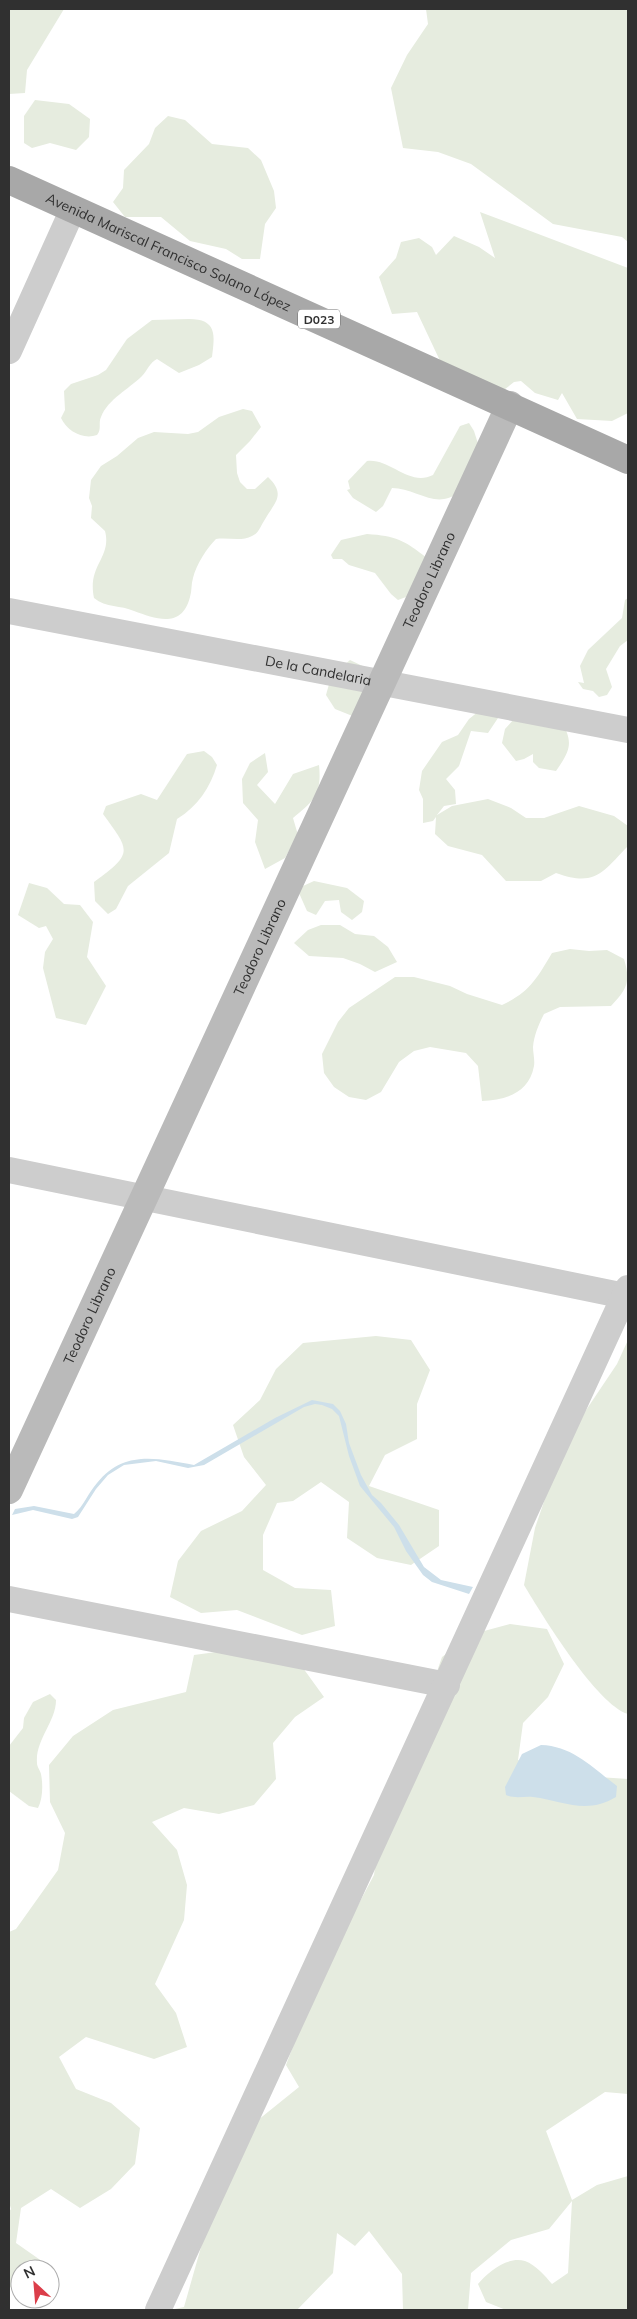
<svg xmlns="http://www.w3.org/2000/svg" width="637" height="2319" viewBox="0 0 637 2319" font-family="Mulish,sans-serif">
  <rect width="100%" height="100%" fill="#fff"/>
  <g fill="#e6ecdf">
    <polygon points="9,9 64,9 27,70 25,93 9,94"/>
    <polygon points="426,9 628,9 628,242 622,237 553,224 471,164 438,152 403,148 391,88 407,55 428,24"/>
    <polygon points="35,100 69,104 90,119 89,137 76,150 50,143 32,148 24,143 24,116"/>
    <polygon points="168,116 185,120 212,144 248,148 261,160 274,191 276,208 265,224 260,259 242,259 226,249 190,241 161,217 125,217 113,202 123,188 124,170 149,144 155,128"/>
    <polygon points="480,212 628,268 628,413 612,421 577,419 562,393 558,400 535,393 521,381 514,382 495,397 442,365 417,312 392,314 379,277 396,258 401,242 419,238 432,247 436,255 454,236 479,247 495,258"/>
    <path d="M 189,319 C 217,319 215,335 212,357 L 199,365 L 179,373 L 157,359 C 150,362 147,371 142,376 C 129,389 108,399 101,417 C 98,423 102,429 97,435 C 83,440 67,431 61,418 L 65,410 L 64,391 L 71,384 L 98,375 L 106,370 L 127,339 L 152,320 Z"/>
    <path d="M 243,409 L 252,411 L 261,427 L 250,441 L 236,455 L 237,473 L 240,482 L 247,489 L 255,489 L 268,477 C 287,495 274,503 264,521 C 260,527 259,533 252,536 C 241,542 228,537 216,539 C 207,548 196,565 193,578 C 191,584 192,591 190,597 C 182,629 156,619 134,611 C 121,605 106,608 94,598 C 87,565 112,558 105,531 L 91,518 L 92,506 L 89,498 L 91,480 L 101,466 L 117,456 L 138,438 L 154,432 L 188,434 L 198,432 L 219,417 Z"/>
    <path d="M 469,423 L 474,431 L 480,450 L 463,491 C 457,494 451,498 444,499 C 429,502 410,488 392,488 L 383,506 L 376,512 L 353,498 L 347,490 L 350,489 L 348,481 L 367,461 C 390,458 409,487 433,475 L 460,426 Z"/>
    <path d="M 367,534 C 396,536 404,540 427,558 L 406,597 L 398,600 L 391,594 L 375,573 L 349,565 L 342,559 L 333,559 L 331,555 L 341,540 Z"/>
    <polygon points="628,598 628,640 620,646 606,669 612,687 607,695 599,697 593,691 583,689 578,682 584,683 580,666 588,650 622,618 625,600"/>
    <polygon points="350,660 373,671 355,717 335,709 326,695 331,677"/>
    <path d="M 484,707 L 498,718 L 488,733 L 471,731 L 459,766 L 446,779 L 455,790 L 456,804 L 444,806 L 437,815 L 452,806 L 488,799 L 511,808 L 526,818 L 544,818 L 579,806 L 614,816 L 628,826 L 628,846 C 602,873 595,887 556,873 L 541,881 L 506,881 L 482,855 L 448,846 L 435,834 L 436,817 L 433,821 L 423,823 L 423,799 L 419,790 L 422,771 L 442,742 L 458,735 L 469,719 Z"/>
    <path d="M 560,718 C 573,742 572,748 556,771 L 539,768 L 533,762 L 533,754 L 524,759 L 516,761 L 502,743 L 505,729 L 514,719 Z"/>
    <path d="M 204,751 L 212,757 L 217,765 C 210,788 198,806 177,819 L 169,853 L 128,886 L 116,909 L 108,914 L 95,901 L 94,882 C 134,853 130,851 103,814 L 106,806 L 141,794 L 157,800 L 187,754 Z"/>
    <path d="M 265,753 L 268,772 L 257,785 L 275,804 L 293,774 L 319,765 C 322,794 314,801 293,818 L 298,835 L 285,858 L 265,869 L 255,842 L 258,820 L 243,803 L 242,779 L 250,763 Z"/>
    <polygon points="314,881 347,888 364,901 362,912 352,920 341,912 339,900 325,901 316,915 307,911 299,893 303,886"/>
    <polygon points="29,883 47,888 64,904 80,905 93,922 87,957 106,986 86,1025 56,1018 43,968 45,952 53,939 46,926 39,928 18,915"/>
    <polygon points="321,925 340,925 355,934 374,936 388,947 397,962 375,972 360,964 343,958 309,956 294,943 308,930"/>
    <path d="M 570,949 L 589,951 L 607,950 L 624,959 C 631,982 627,989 611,1006 L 560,1007 L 544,1014 C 539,1024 534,1035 533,1047 C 533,1053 535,1060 534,1066 C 529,1093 506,1100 482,1101 L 478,1066 L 466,1053 L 430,1047 L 414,1051 L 399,1062 L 381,1092 L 366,1100 L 349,1097 L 334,1087 L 324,1073 L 322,1054 L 338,1022 L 349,1008 L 395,977 L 414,977 L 450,986 L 467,994 L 502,1005 C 530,992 537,978 552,953 Z"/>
    <polygon points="376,1336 411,1340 430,1370 417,1404 417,1439 385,1455 369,1486 439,1510 439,1546 411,1565 377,1558 347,1538 349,1502 321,1482 293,1501 277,1503 263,1535 263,1570 295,1588 331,1590 335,1626 302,1635 237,1610 201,1613 170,1597 178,1561 201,1531 242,1511 266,1485 244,1457 233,1425 260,1400 276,1369 303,1343"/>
    <path d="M 628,1340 L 628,1714 C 597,1705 542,1615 524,1585 L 535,1528 L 564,1443 L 617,1364 Z"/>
    <path d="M 510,1624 L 547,1629 L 564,1664 L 548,1697 L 523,1723 L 518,1760 L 554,1774 L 628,1779 L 628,2094 L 605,2092 L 546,2131 L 572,2200 L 597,2185 L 628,2176 L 628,2310 L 506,2310 L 486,2302 L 478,2284 C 488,2272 507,2256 525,2261 C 536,2265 545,2276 552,2284 L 568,2273 L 572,2201 L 549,2229 L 511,2240 L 471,2273 L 468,2310 L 403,2310 L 402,2274 L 369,2231 L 355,2246 L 337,2233 L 333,2273 L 297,2310 L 170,2310 L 184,2307 L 213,2205 L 248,2128 L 299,2087 L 286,2065 L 316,1985 L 374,1875 L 379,1838 L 442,1657 L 473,1634 Z"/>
    <polygon points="231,1650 303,1668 324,1697 295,1717 273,1743 276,1779 254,1805 219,1814 184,1808 152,1822 177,1850 187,1885 184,1920 155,1984 176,2013 187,2047 154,2059 86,2037 59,2057 76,2089 111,2103 140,2128 135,2164 111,2189 80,2208 51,2189 21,2208 16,2243 46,2264 47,2269 20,2269 20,2294 9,2286 9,2212 11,2209 9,2202 9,1932 16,1929 58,1870 65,1833 50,1802 49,1765 73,1736 113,1710 186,1692 194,1655"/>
    <path d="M 50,1694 L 56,1700 C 56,1722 35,1740 37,1763 C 37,1767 40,1770 41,1774 C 43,1784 43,1798 38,1808 L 29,1806 L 9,1791 L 9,1746 L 23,1728 L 24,1718 L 33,1702 Z"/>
  </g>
  <g fill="#cddfea">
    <path d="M 312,1400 L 333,1404 L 340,1411 L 346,1424 L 349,1443 L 361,1475 L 372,1495 L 381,1503 L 399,1525 L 424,1567 L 441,1580 L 473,1587 L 469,1594 L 432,1582 L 423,1575 L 406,1551 L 394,1527 L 360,1486 L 349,1456 L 339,1416 L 332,1409 L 322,1405 L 315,1404 L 304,1407 L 204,1465 L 188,1468 L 156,1461 L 124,1465 L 108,1475 L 96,1489 L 78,1517 L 72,1519 L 33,1510 L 12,1515 L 15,1509 L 34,1506 L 74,1514 C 84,1506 88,1493 97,1483 C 124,1450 156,1458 194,1465 L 275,1418 Z"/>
    <path d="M 541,1745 C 573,1746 593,1768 617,1786 L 616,1797 C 586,1815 564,1801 533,1797 C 524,1796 515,1799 506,1795 L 505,1787 L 522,1754 Z"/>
  </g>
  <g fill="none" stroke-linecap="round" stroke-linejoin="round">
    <g stroke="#cdcdcd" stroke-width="26">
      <polyline points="9,351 73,209"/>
      <path id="s1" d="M 9,611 L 628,730"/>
      <polyline points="9,1170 625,1296"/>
      <polyline points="9,1599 447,1685"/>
      <polyline points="158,2310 628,1288"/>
    </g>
    <path stroke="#bababa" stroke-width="28" id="s2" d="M 9,1490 L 510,405"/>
    <path stroke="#a8a8a8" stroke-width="28" id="s3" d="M 9,180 L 628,460"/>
  </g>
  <g text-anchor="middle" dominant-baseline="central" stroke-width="5" stroke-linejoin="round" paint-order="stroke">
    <rect fill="#fff" stroke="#6e6e6e" stroke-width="1" x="298" y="309.5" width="42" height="19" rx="4"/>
    <g font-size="12" font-weight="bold" fill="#303030">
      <text x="319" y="319">D023</text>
    </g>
    <g font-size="14" fill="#303030" stroke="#fff">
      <text stroke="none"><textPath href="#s3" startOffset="175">Avenida Mariscal Francisco Solano López</textPath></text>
      <text stroke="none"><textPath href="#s2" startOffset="1002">Teodoro Librano</textPath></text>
      <text stroke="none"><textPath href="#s1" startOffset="315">De la Candelaria</textPath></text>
      <text stroke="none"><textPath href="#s2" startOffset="598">Teodoro Librano</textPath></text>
      <text stroke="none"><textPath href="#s2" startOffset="192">Teodoro Librano</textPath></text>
    </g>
  </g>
  <rect width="637" height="2319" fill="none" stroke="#303030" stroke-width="20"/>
  <g transform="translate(35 2284) rotate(334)"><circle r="24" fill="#ffffff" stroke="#acacac"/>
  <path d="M0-4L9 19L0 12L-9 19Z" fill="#db3e4a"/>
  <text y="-8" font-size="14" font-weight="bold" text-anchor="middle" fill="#303030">N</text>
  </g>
</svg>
